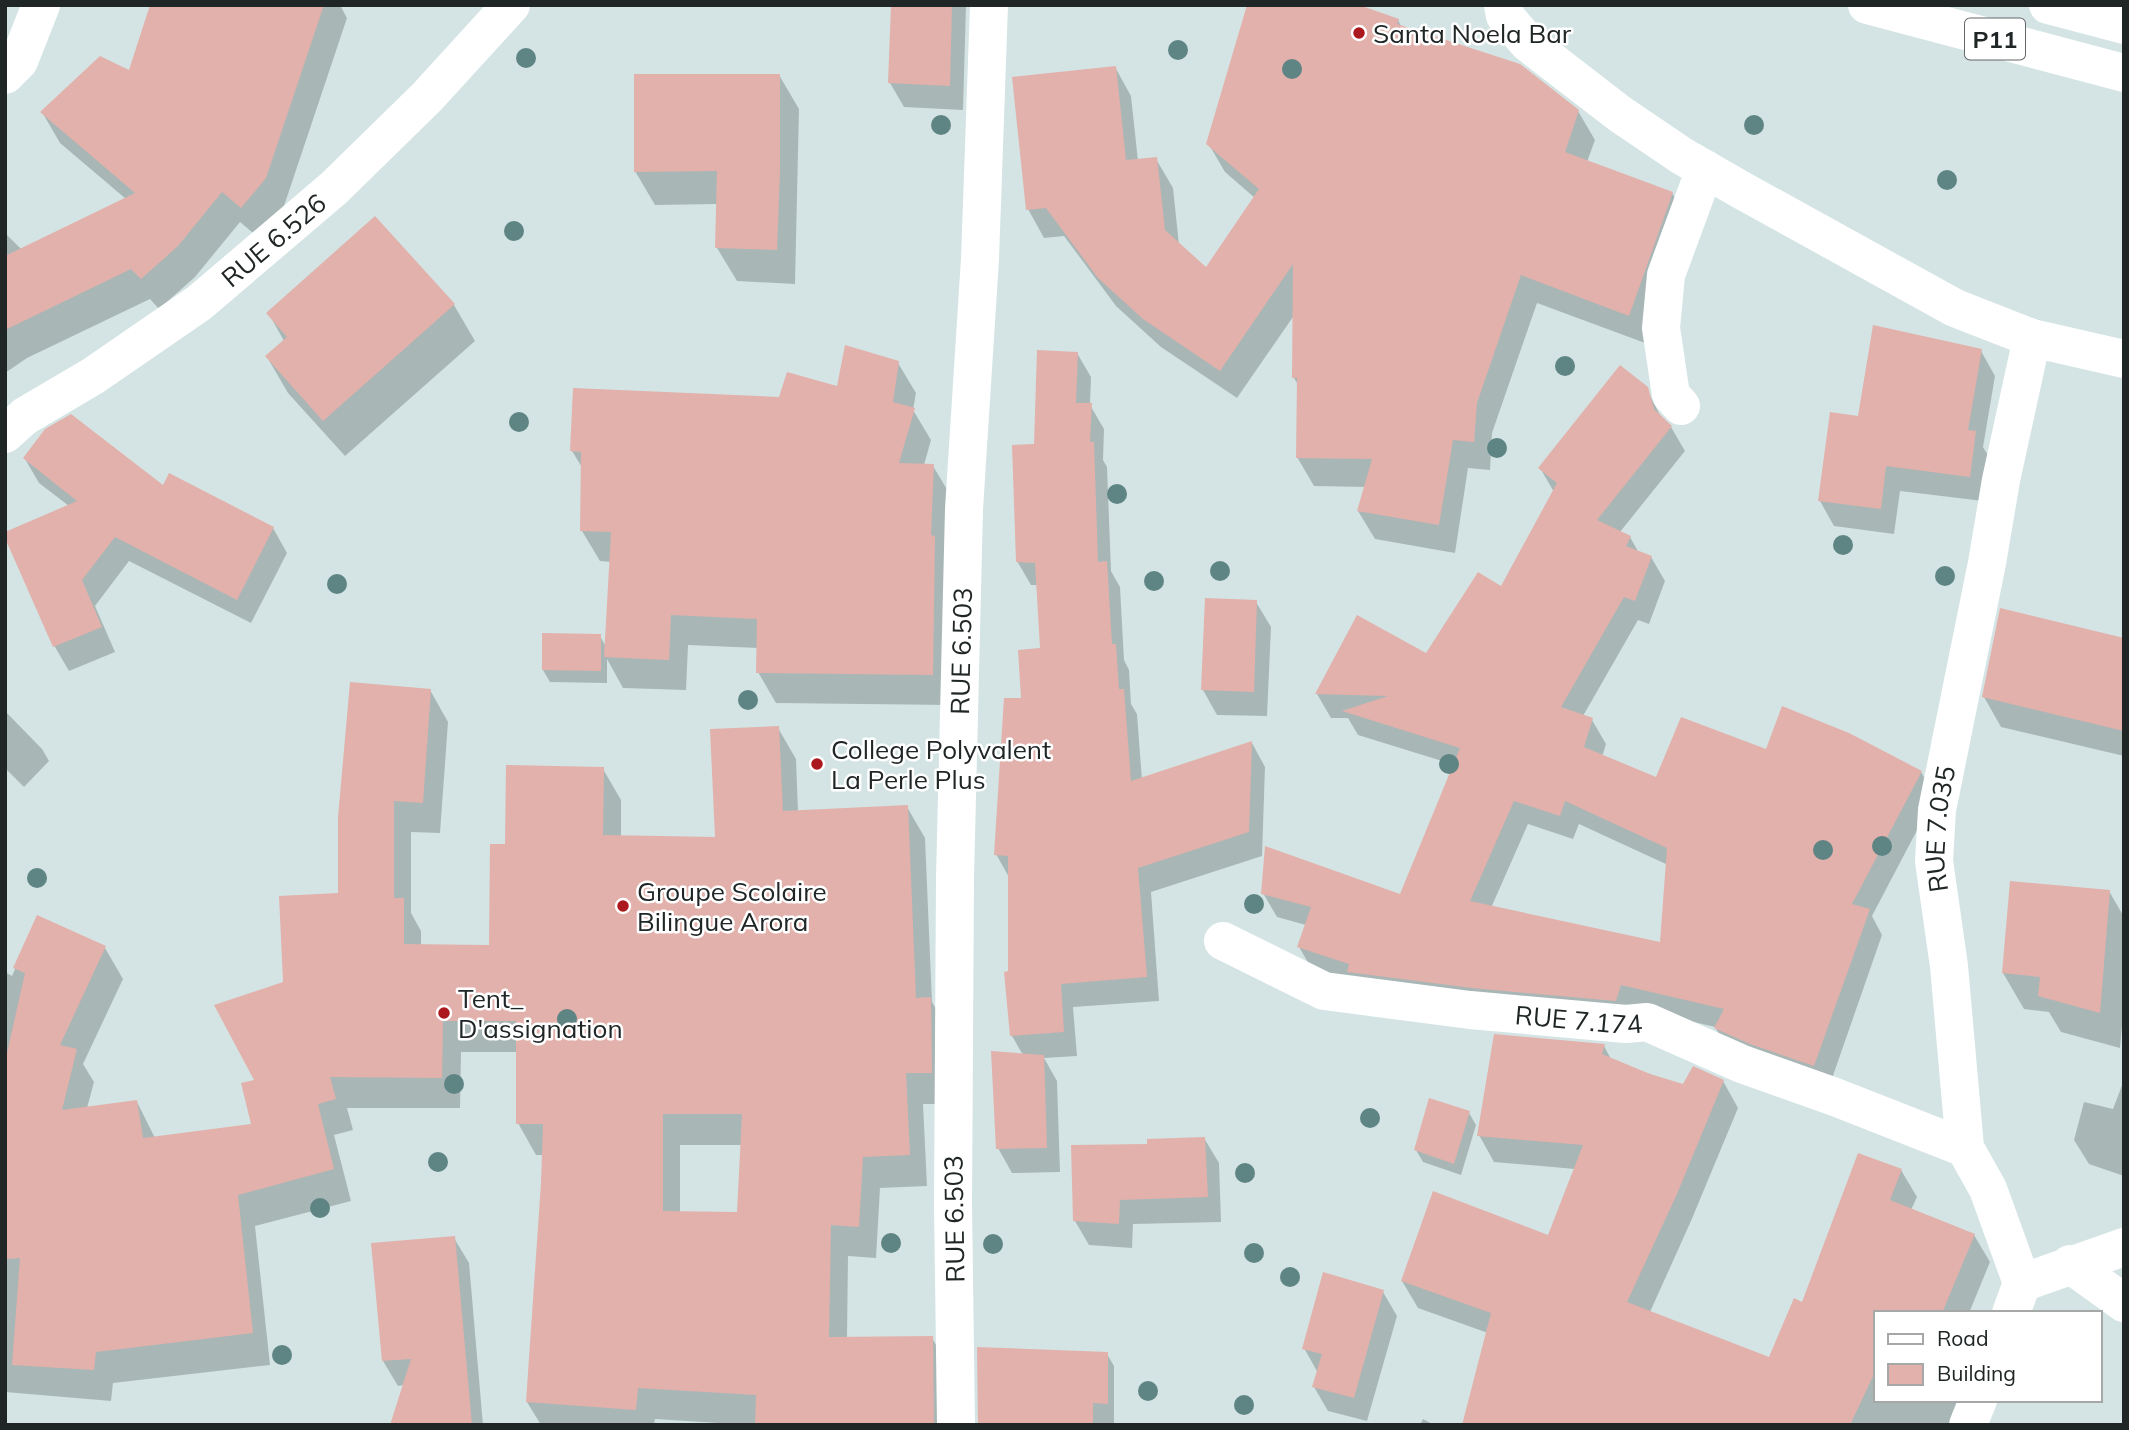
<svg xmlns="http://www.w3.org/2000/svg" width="2129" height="1430" viewBox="0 0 2129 1430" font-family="Mulish,sans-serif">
  <rect width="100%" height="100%" fill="#d4e4e4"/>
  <g fill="#0003" fill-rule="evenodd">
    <polygon points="152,5 340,5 347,18 283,209 259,238 240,222 195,277 159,309 150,299 27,358 5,373 5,233 22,250 126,199 60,143 42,112 130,72"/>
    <polygon points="892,5 966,5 963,110 904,107 890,83"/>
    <polygon points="1248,5 1364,5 1363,8 1398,20 1402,28 1578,111 1595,140 1587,162 1672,193 1689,222 1645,343 1537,303 1492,433 1490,470 1468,468 1455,553 1375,539 1358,511 1366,487 1314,486 1297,457 1299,386 1294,378 1295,314 1237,398 1161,347 1116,306 1064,236 1044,238 1028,209 1115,67 1131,96 1138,161 1156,159 1173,188 1179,245 1206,270 1255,198 1225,172 1208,143"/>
    <polygon points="779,75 799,109 795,284 737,281 717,248 718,204 655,205 635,171"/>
    <polygon points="454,305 475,341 345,456 288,393 267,357 284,341 269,314"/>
    <polygon points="1981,351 1995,376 1983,447 1989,457 1983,501 1900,491 1894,534 1834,526 1820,501 1859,418"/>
    <polygon points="1077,353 1091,377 1090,405 1104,429 1103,460 1107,467 1111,571 1120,587 1124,660 1129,670 1131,704 1137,714 1142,780 1252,743 1265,767 1262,856 1151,892 1159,1001 1073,1007 1077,1056 1044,1058 1057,1081 1060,1172 1012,1173 998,1148 1023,1055 1012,1036 1010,879 996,854 1023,700 1041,650 1038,585 1031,585 1017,561 1036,446"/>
    <polygon points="898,363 916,393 913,410 931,440 924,465 933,466 951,496 950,705 776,703 758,672 758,648 688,645 686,690 623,688 607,659 607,683 550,682 543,670 600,636 606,647 611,562 600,561 582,531 583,469 572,451 780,399 839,388"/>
    <path d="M 1646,388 L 1662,419 L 1671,427 L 1685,451 L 1620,532 L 1630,537 L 1639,553 L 1651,557 L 1665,581 L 1649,624 L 1638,620 L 1583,716 L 1592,720 L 1606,744 L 1602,757 L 1657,780 L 1767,751 L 1921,772 L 1935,796 L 1872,916 L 1882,935 L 1828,1090 L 1730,1052 L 1715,1027 L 1634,1008 L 1630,1025 L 1313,971 L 1299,947 L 1306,925 L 1277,917 L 1263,893 L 1401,896 L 1455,765 L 1358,735 L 1348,718 L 1331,718 L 1317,694 L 1427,655 L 1501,589 L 1554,492 L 1540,468 ZM 1528,824 L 1573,839 L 1579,824 L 1668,865 L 1662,944 L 1491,908 Z"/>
    <polygon points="25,459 163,487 273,528 287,553 251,623 129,561 95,606 115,652 69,671 55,647 5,534 69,506 39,483"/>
    <polygon points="1256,602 1271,627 1267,716 1217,715 1203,690"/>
    <polygon points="2124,640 2124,756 2001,727 1984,697"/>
    <path d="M 430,690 L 448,722 L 440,833 L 411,832 L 411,913 L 421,931 L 421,946 L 490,947 L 507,846 L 603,769 L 621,800 L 621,837 L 717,839 L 778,728 L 796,759 L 798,812 L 907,807 L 925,838 L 932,1002 L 948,1030 L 949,1104 L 923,1104 L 927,1186 L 880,1188 L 876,1258 L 848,1256 L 847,1338 L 932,1338 L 950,1369 L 951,1425 L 750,1425 L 655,1419 L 654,1425 L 541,1425 L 527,1402 L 544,1155 L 536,1155 L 518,1123 L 518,1052 L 461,1052 L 460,1108 L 347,1108 L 353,1130 L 334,1135 L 351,1201 L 255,1226 L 270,1365 L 113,1383 L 111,1401 L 5,1392 L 5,972 L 12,976 L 38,917 L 105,948 L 123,979 L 83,1064 L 94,1082 L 87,1108 L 137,1102 L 155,1138 L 254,1125 L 257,1081 L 285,983 L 340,895 ZM 680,1145 L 742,1145 L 738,1214 L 680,1213 Z"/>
    <polygon points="5,711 42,749 49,761 24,787 5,768"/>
    <polygon points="2109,891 2124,917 2124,1004 2120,1048 2061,1032 2049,1012 2024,1009 2003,973"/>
    <polygon points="1604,1046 1612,1061 1684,1086 1723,1081 1738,1108 1691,1221 1650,1312 1770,1360 1803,1304 1901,1170 1917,1197 1911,1210 1974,1235 1990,1262 1969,1313 1875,1313 1875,1400 1974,1400 1959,1425 1464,1425 1488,1333 1418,1308 1402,1281 1549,1237 1575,1169 1494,1162 1479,1135"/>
    <polygon points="2124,1080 2124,1176 2089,1164 2074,1140 2084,1102 2113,1109"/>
    <polygon points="1469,1113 1476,1125 1461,1175 1423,1162 1416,1150"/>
    <polygon points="1204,1138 1219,1163 1221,1222 1133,1224 1132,1248 1089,1245 1075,1221 1149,1146"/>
    <polygon points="454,1238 469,1263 483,1425 392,1425 404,1385 398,1386 383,1361"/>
    <polygon points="1383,1292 1397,1316 1367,1421 1328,1411 1314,1387 1318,1373 1304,1348"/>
    <polygon points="1107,1354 1114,1366 1114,1425 1033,1425"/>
    <polygon points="1423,1419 1434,1425 1420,1425"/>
  </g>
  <g fill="#e2b1ab" fill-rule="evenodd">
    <polygon points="150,5 324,5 266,178 241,208 222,192 178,246 141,279 131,269 5,330 5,256 135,193 40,112 100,56 129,70"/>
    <polygon points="891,5 952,5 950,86 888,83"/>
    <polygon points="1247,5 1359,5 1399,19 1397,24 1520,64 1579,110 1565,152 1673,192 1629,316 1521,275 1477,403 1474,442 1453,440 1439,525 1357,511 1372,459 1296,458 1297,378 1292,378 1293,264 1220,371 1143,319 1098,278 1046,208 1026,210 1012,77 1116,66 1126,160 1157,157 1165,230 1206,267 1259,189 1206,144"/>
    <polygon points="634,74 780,74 780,171 777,250 715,248 717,171 634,172"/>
    <polygon points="375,216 455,304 323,421 265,356 287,337 266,313"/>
    <polygon points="1873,325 1982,349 1968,430 1976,431 1970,477 1886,466 1881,509 1818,501 1830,412 1858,416"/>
    <polygon points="845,345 899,361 893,402 915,408 899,463 934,464 931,535 935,536 933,675 756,673 757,619 671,615 669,660 604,657 611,532 580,531 581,452 570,451 573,388 779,397 787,372 837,386"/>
    <polygon points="1037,350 1078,352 1076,403 1092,403 1090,442 1094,442 1098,562 1107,561 1112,644 1116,644 1119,689 1124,689 1131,781 1252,741 1249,832 1138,868 1147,977 1061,984 1064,1032 1010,1036 1004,972 1008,971 1008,856 994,855 1004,698 1021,698 1018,650 1040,648 1035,563 1016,562 1012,445 1034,444"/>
    <path d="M 1620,365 L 1648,387 L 1654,409 L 1672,426 L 1597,520 L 1631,536 L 1626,546 L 1652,556 L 1635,601 L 1624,597 L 1561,707 L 1593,718 L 1584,747 L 1656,777 L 1681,717 L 1766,749 L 1782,706 L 1849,733 L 1922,771 L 1852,904 L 1870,909 L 1814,1066 L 1750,1044 L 1714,1028 L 1724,1009 L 1621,985 L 1616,1001 L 1472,988 L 1347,972 L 1349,964 L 1297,947 L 1311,907 L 1261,894 L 1265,846 L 1400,894 L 1460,748 L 1342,711 L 1388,696 L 1315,694 L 1357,615 L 1426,653 L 1478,572 L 1501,586 L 1557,483 L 1538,468 ZM 1514,801 L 1560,816 L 1565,801 L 1667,848 L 1660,942 L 1470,901 Z"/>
    <polygon points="71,414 163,485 169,473 274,527 237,600 115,537 82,580 102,627 53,647 5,538 5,532 77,501 23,458 45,429"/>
    <polygon points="1205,598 1257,600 1254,692 1201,690"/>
    <polygon points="2000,608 2124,638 2124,731 1982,697"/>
    <polygon points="542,633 601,634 601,671 542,670"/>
    <path d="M 350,682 L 431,689 L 423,803 L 394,801 L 394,898 L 404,898 L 404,944 L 489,945 L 490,844 L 505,844 L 506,765 L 604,767 L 603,835 L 715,837 L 710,729 L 779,726 L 783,811 L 908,805 L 916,998 L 931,997 L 932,1073 L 906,1073 L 910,1155 L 863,1157 L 859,1227 L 831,1225 L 829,1337 L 933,1336 L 934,1425 L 755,1425 L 756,1395 L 638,1388 L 636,1410 L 526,1402 L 541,1183 L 543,1124 L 516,1124 L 516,1021 L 443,1021 L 442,1078 L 330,1077 L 336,1099 L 318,1104 L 334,1169 L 238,1195 L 253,1333 L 96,1352 L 94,1370 L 12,1365 L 20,1258 L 5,1259 L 5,1062 L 25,973 L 13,968 L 37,915 L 106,946 L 60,1045 L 77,1049 L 62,1110 L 137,1100 L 143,1138 L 251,1124 L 241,1083 L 254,1080 L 214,1005 L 283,982 L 279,896 L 338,893 L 338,817 ZM 663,1114 L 742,1114 L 737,1212 L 663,1211 Z"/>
    <polygon points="2010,881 2110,890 2100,1013 2038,996 2040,977 2002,973"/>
    <polygon points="1494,1034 1605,1044 1602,1054 1650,1074 1683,1084 1693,1066 1724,1080 1677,1194 1627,1302 1769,1357 1794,1298 1802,1302 1858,1153 1902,1169 1890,1200 1975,1234 1942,1313 1875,1313 1875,1372 1850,1425 1462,1425 1491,1313 1401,1281 1433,1191 1548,1235 1583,1145 1477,1136"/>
    <polygon points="991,1051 1044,1055 1047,1148 996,1149"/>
    <polygon points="1429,1098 1470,1111 1454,1164 1414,1150"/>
    <polygon points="1205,1137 1208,1197 1120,1200 1119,1224 1073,1221 1071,1145 1147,1144 1147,1139"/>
    <polygon points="455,1236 472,1425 390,1425 411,1359 382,1361 371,1243"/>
    <polygon points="1323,1272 1384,1290 1354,1398 1312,1387 1322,1354 1302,1349"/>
    <polygon points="977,1347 1108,1352 1108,1404 1093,1403 1093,1425 978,1425"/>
  </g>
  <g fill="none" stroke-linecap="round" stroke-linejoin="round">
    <g stroke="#fff" stroke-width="38">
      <polyline points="1503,5 1505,16 1528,43 1620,114 1682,156 1743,191 1955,308 2032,338 2124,359"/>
      <polyline points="5,75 19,61 41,5"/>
      <polyline points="1681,406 1671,395 1661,328 1666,275 1705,169"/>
      <path id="s1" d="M 5,434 L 25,416 L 93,376 L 199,303 L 334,188 L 427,97 L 511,5"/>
      <path id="s2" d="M 1223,941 L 1324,991 L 1470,1010 L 1626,1024 L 1647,1022 L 1742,1064 L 1835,1097 L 1965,1148"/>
      <polyline points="2070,1264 2124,1303"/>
      <polyline points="2022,1283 2124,1247"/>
      <path id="s3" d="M 2011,1313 L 2022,1283 L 1988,1189 L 1965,1148 L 1949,966 L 1934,861 L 1937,810 L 1987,563 L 2001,480 L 2032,338"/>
      <path id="s4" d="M 956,1425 L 953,1204 L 955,878 L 964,509 L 980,259 L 989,5"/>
      <polyline points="1968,1425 1978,1400"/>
    </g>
    <g stroke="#fff" stroke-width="38">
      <polyline points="1867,5 2124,73"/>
      <polyline points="2048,5 2124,25"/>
    </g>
  </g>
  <g fill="#5f8484">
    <circle cx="1178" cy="50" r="10"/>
    <circle cx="526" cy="58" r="10"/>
    <circle cx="1292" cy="69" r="10"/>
    <circle cx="941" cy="125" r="10"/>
    <circle cx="1754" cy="125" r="10"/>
    <circle cx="1947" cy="180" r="10"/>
    <circle cx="514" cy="231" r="10"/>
    <circle cx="1565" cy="366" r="10"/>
    <circle cx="519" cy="422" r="10"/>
    <circle cx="1497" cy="448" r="10"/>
    <circle cx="1117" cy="494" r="10"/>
    <circle cx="1843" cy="545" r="10"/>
    <circle cx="1220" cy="571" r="10"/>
    <circle cx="1945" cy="576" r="10"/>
    <circle cx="1154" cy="581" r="10"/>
    <circle cx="337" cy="584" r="10"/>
    <circle cx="748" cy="700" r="10"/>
    <circle cx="1449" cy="764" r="10"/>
    <circle cx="1882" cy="846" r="10"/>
    <circle cx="1823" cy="850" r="10"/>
    <circle cx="37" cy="878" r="10"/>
    <circle cx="1254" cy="904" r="10"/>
    <circle cx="567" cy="1019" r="10"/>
    <circle cx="454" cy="1084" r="10"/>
    <circle cx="1370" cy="1118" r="10"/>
    <circle cx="438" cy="1162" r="10"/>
    <circle cx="1245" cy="1173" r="10"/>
    <circle cx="320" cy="1208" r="10"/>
    <circle cx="891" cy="1243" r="10"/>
    <circle cx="993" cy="1244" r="10"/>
    <circle cx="1254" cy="1253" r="10"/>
    <circle cx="1290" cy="1277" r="10"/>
    <circle cx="282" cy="1355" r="10"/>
    <circle cx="1148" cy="1391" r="10"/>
    <circle cx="1244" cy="1405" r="10"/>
  </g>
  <g fill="#ab181d" stroke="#fff" stroke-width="2.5">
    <circle cx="1359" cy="33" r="7"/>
    <circle cx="817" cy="764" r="7"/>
    <circle cx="623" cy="906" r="7"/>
    <circle cx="444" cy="1013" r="7"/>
  </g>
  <g text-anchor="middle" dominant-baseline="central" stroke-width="5" stroke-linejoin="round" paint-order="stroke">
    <rect fill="#fff" stroke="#636767" stroke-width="2" x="1965" y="18.5" width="60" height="41" rx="5"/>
    <g font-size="24" font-weight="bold" fill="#202626">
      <text x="1995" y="39">P11</text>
    </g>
    <g font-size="26" fill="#202626" stroke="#fff" text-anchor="start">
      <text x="1373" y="33">Santa Noela Bar</text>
      <text x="831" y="749">College Polyvalent<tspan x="831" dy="30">La Perle Plus</tspan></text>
      <text x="637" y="891">Groupe Scolaire<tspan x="637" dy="30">Bilingue Arora</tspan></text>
      <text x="458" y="998">Tent_<tspan x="458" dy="30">D'assignation</tspan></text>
    </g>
    <g font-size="26" fill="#202626" stroke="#fff">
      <text stroke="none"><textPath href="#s1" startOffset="332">RUE 6.526</textPath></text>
      <text stroke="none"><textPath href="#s4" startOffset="774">RUE 6.503</textPath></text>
      <text stroke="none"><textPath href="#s3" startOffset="500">RUE 7.035</textPath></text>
      <text stroke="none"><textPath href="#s2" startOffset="369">RUE 7.174</textPath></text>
      <text transform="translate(954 1219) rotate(-91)">RUE 6.503</text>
    </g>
  </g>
  <rect width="2129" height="1430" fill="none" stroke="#202626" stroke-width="14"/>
  <rect x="1874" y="1311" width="228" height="91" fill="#ffffff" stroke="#a6a8a8" stroke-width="2"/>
  <rect x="1888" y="1334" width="35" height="10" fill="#ffffff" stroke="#a6a8a8" stroke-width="2"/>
  <text x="1937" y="1346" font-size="21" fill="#202626">Road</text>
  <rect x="1888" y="1364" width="35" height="21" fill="#e2b1ab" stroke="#a6a8a8" stroke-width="2"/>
  <text x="1937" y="1381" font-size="21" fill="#202626">Building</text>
</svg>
